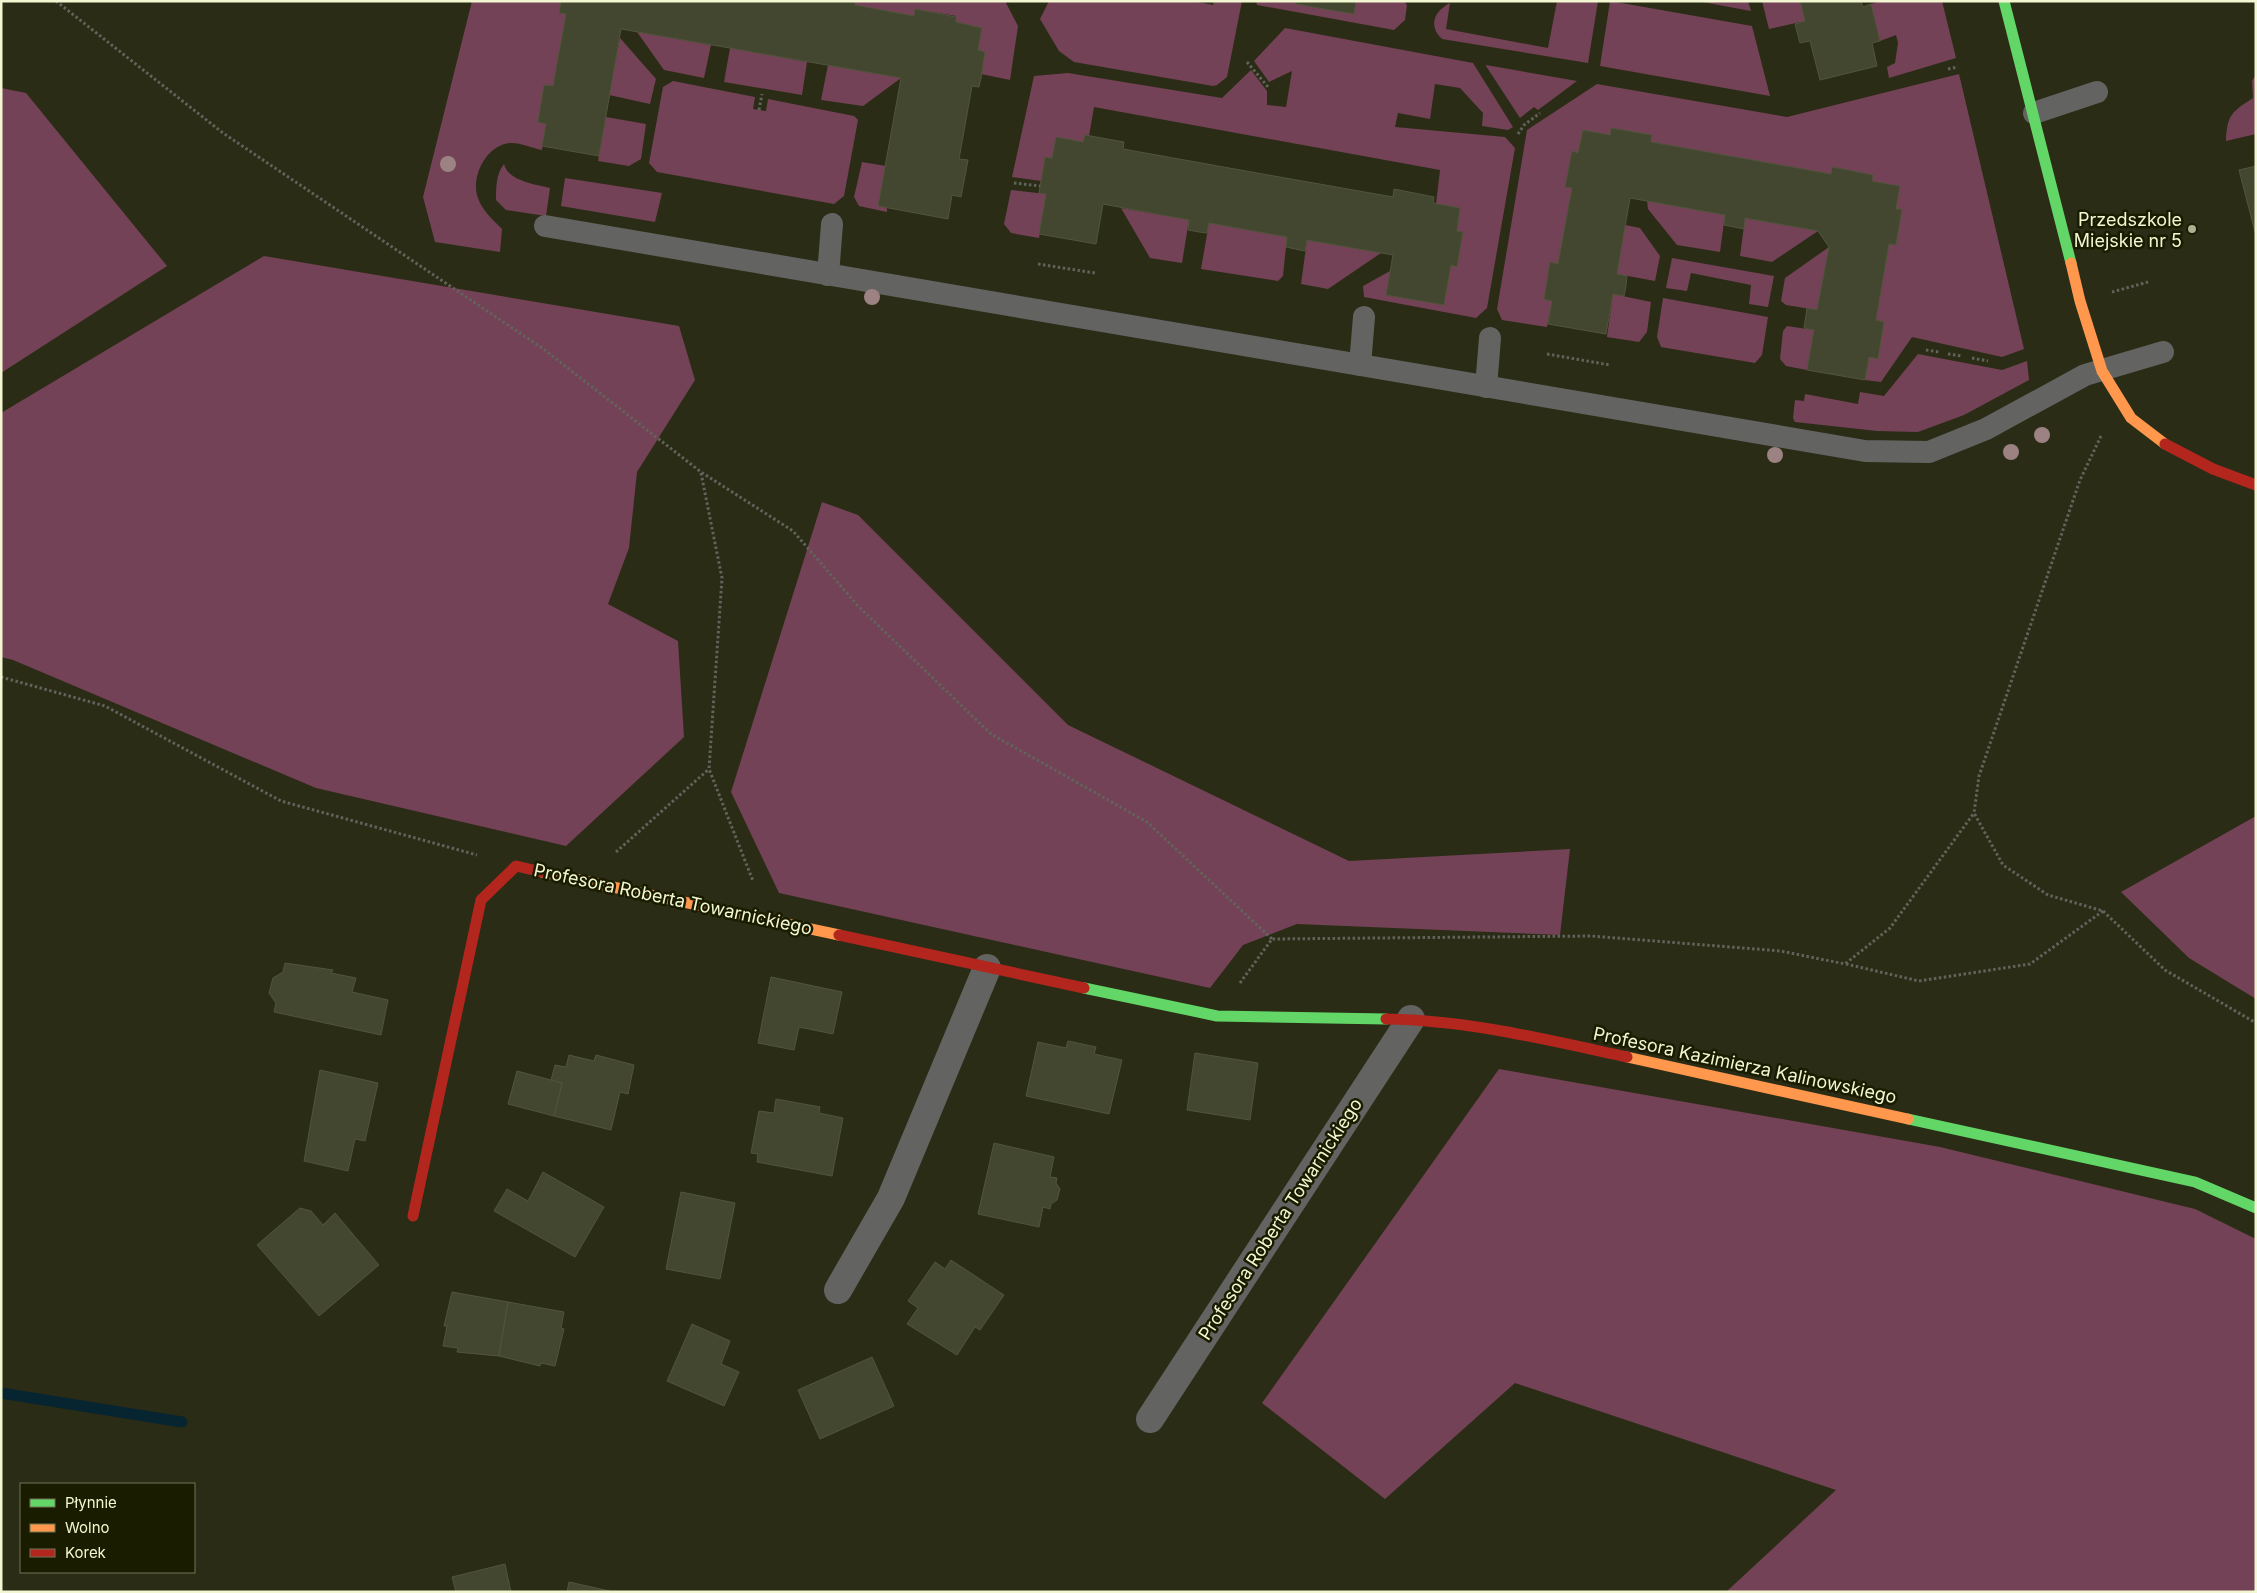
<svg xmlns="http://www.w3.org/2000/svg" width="2257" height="1593" viewBox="0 0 2257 1593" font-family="Inter,sans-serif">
  <rect width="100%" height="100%" fill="#2a2c16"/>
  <g fill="#744256">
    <path d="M 472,1 L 561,1 L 559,13 L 566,14 L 553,86 L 544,85 L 538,122 L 546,124 L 542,150 C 532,148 521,143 512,143 C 487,143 470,177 478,198 C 482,210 493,220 502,229 L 500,252 L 435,242 L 423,197 Z"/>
    <polygon points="855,1 1005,1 1018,26 1010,80 981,74 985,52 978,50 982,28 956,22 956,16 915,9 914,16 855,5"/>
    <polygon points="1049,1 1193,1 1213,5 1214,1 1242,1 1227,77 1217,85 1213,86 1074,62 1059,51 1040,19"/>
    <polygon points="1256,1 1296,1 1296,4 1354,14 1356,1 1404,1 1407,5 1405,20 1394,30 1257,5"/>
    <path d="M 1557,1 L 1598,1 L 1588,63 L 1442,39 C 1428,26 1434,11 1450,3 L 1446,29 L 1548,48 Z"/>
    <polygon points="1610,1 1752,26 1770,96 1600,66"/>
    <polygon points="1697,1 1748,1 1751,11"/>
    <polygon points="1762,1 1800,1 1805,21 1769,29"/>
    <polygon points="1880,1 1942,1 1956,58 1889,78 1887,67 1895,63 1898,43 1896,35 1880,41 1871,4"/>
    <polygon points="1285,28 1473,63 1513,127 1508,130 1482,126 1483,113 1460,88 1435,84 1430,119 1398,113 1395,127 1505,137 1515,148 1487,308 1476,318 1364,297 1363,286 1390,271 1386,295 1444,305 1451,265 1457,266 1463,232 1457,231 1460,208 1436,204 1440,170 1094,107 1089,136 1085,135 1083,142 1056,137 1052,158 1041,181 1012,177 1034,76 1068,73 1222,98 1251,70 1267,91 1267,105 1286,107 1292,71 1269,82 1254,61"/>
    <polygon points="637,32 711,45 704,78 664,70"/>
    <polygon points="620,38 656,79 650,104 609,95"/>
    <polygon points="730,48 807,62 802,95 724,82"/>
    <polygon points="828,65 901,78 863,106 821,100"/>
    <polygon points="1486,66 1486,65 1577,81 1538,110 1534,107 1520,118"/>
    <polygon points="1959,74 2024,349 2002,357 1912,337 1881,382 1865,380 1869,357 1878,358 1884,322 1876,320 1889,244 1896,245 1902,210 1896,209 1872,181 1873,175 1833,167 1831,174 1651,142 1651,135 1611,128 1610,135 1583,130 1578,153 1572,151 1565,187 1572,188 1558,264 1550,262 1544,299 1552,301 1547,327 1502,320 1497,309 1527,130 1597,84 1787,117"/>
    <path d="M 2256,74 L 2256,134 L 2226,141 C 2227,114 2232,112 2253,98 L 2252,81 Z"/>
    <polygon points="673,81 755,97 753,109 766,111 768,99 854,116 858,120 844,196 834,204 657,172 649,163 663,87"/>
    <polygon points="1,88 26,93 167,266 1,373"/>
    <polygon points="606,117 646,124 641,159 629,166 598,161"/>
    <polygon points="862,162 886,166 887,212 859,206 854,197"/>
    <path d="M 504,164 C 508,181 535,184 550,188 L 546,216 L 506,210 L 496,200 C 496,187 496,174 504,164 Z"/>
    <polygon points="565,178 662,193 655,222 561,206"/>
    <polygon points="1011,190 1046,194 1039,238 1011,233 1004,224"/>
    <polygon points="1647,201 1725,215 1720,252 1677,245 1648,209"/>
    <polygon points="1121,208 1189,220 1182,263 1150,258"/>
    <polygon points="1745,218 1818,231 1772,262 1740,256"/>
    <polygon points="1209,223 1287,237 1283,276 1278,281 1201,269"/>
    <polygon points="1625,225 1640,228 1660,256 1655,281 1617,274"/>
    <polygon points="1307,240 1381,253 1328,289 1301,284"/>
    <polygon points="1829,247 1817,310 1786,305 1781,301 1785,278"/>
    <polygon points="264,256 679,326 695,380 637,472 629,548 608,604 678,641 684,737 566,846 316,788 13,660 1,657 1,413"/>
    <polygon points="1672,258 1774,276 1768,307 1749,304 1751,285 1691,273 1687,291 1666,288"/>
    <polygon points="1613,294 1651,302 1647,332 1639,342 1607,337"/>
    <polygon points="1663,298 1768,317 1762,355 1755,363 1661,347 1657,337"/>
    <polygon points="1787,326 1814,330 1807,370 1786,366 1780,359 1783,331"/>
    <polygon points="1918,354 2002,370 2027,361 2029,380 1964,415 1918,432 1877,431 1795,422 1793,418 1795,400 1804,401 1805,394 1858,404 1860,392 1884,396"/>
    <polygon points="822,502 858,515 1068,725 1349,861 1570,849 1560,935 1297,924 1243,945 1210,988 779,893 731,792"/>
    <polygon points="2256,816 2256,999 2189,958 2121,892"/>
    <polygon points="1499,1069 1940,1147 2195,1209 2256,1239 2256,1592 1726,1592 1836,1490 1515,1383 1385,1499 1262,1403"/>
  </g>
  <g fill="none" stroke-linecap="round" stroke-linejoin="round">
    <polyline stroke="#062530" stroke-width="11" points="1,1393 182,1422"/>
  </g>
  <g fill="#444730" stroke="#52553c">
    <polygon points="561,1 855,1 855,5 914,16 915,9 956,17 956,22 982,28 978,50 985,52 981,78 979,87 972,86 959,159 968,160 961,197 952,195 948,219 878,206 901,78 621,29 599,156 542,146 546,124 538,122 544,85 553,86 566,14 559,13"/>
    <polygon points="1296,1 1356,1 1354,14 1296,4"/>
    <polygon points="1800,1 1861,1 1863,7 1871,4 1880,41 1872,43 1877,66 1820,80 1810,41 1800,43 1795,24 1805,21"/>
    <polygon points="1611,128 1652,135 1651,142 1831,174 1832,167 1873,175 1872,181 1900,186 1896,209 1902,209 1896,245 1889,244 1876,320 1884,322 1878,359 1869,357 1865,380 1807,370 1814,330 1804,328 1807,308 1817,310 1829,247 1818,231 1745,218 1744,229 1724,225 1725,215 1647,201 1630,198 1617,274 1627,276 1626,286 1624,296 1613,294 1606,334 1548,324 1552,301 1544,299 1550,262 1558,264 1572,188 1565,187 1572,151 1578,153 1583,130 1610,135"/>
    <polygon points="1085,135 1124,142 1123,149 1257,173 1393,197 1394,189 1434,197 1433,203 1460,208 1457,231 1463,232 1457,267 1451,265 1444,305 1386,295 1393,255 1307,240 1305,251 1286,247 1287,237 1209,223 1207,233 1199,232 1188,230 1189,220 1103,204 1096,244 1039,234 1046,194 1039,193 1045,157 1052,158 1056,137 1083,142"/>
    <polygon points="2256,166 2256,236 2239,170"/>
    <polygon points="285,963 333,970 331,973 356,978 352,992 388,1000 381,1035 274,1012 276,1003 269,993 273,978 283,972"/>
    <polygon points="771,977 842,992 833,1034 799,1027 794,1050 758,1043"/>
    <polygon points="1068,1041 1096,1047 1094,1054 1122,1060 1109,1114 1026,1096 1038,1042 1066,1048"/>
    <polygon points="1195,1053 1258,1063 1250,1120 1187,1110"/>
    <polygon points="569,1055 594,1061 596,1055 634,1065 628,1094 620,1092 611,1130 554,1116 562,1083 551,1080 555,1065 566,1067"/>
    <polygon points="320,1070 378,1083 365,1141 355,1139 348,1171 304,1161"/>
    <polygon points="517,1071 562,1083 554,1116 508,1104"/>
    <polygon points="776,1099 820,1107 819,1113 843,1118 832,1176 757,1162 758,1154 751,1153 759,1111 774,1113"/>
    <polygon points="994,1143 1054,1157 1050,1177 1057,1178 1056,1183 1060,1189 1057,1200 1051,1204 1050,1209 1043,1207 1039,1227 978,1214"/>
    <polygon points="543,1172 604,1207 575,1257 494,1211 507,1189 528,1201"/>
    <polygon points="681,1192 735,1203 720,1279 666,1269"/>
    <polygon points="300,1208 311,1211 323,1225 335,1213 379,1265 319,1316 257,1245"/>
    <polygon points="951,1260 1004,1295 980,1330 975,1327 957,1355 907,1324 918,1308 908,1301 935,1262 945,1269"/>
    <polygon points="452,1292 508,1302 499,1356 457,1352 458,1348 443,1346 447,1326 444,1326"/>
    <polygon points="508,1302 564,1312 561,1328 564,1329 555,1366 541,1363 540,1366 499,1356"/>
    <polygon points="692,1324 730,1341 721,1364 739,1372 724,1406 667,1381"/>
    <polygon points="872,1357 894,1406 820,1439 798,1390"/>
    <polygon points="505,1564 511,1592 456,1592 452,1577"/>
    <polygon points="569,1582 614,1592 567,1592"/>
  </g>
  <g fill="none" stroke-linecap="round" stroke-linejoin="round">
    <g stroke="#62635b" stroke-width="3" stroke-dasharray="2.5 2.5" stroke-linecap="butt">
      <polyline points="56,1 223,133 542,348 701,472 793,531 858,606 991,734 1147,822 1272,939"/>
      <polyline points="1247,62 1268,87"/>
      <polyline points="1948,69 1958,67"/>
      <polyline points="759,110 762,94"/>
      <polyline points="1518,134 1524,125 1540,113"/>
      <polyline points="1014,183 1040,186"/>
      <polyline points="1038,264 1095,273"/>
      <polyline points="2112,292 2148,282"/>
      <polyline points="1926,350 1939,352"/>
      <polyline points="1547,354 1610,365"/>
      <polyline points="1948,354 1962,356"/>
      <polyline points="1972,358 1988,361"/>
      <polyline points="2101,436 2080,480 1979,776 1974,813 2003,865 2048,895 2103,911 2165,970 2256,1023"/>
      <polyline points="701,473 722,578 709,769 753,881"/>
      <polyline points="1,677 105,706 281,801 477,855"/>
      <polyline points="616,852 709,769"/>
      <polyline points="1846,964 1919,981 2030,964 2103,911"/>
      <polyline points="1240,983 1272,939 1591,936 1781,951 1845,964 1890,928 1974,813"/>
    </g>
    <g stroke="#636361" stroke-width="22">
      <polyline points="2034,113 2097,92"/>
      <polyline points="545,226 1865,451 1929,452 1986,429 2085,375 2163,352"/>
      <polyline points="828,275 832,224"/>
      <polyline points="1360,365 1364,317"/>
      <polyline points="1486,387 1490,338"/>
    </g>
    <g stroke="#636361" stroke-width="28">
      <polyline points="838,1290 891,1198 987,968"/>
      <polyline points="1150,1419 1411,1019"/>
    </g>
    <g stroke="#63d668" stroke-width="11">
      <polyline points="2004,1 2071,263"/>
      <polyline points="1084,988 1217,1016 1386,1019"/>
      <polyline points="1908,1119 2195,1182 2256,1208"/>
    </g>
    <g stroke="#ff974d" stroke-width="11">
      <polyline points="2071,263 2080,301 2102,371 2131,418 2165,444"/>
      <polyline points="542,872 839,935"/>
      <polyline points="1627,1057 1908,1119"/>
    </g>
    <g stroke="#b3261e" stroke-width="11">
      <polyline points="2165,444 2213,469 2256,485"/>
      <polyline points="839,935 1084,988"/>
      <path d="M 1386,1019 C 1467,1020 1548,1040 1627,1057"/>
      <polyline points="413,1216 481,900 516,866 542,872"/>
    </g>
  </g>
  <g fill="#9c8283">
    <circle cx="448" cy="164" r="8"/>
    <circle cx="872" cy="297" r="8"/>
    <circle cx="2042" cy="435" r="8"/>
    <circle cx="2011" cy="452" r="8"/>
    <circle cx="1775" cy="455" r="8"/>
  </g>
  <circle fill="#adb090" stroke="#1a1c00" stroke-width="2" cx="2192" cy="229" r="5"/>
  <g text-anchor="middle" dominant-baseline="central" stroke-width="5" stroke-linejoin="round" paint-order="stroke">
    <g font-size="18" fill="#f3f7d1" stroke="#1a1c00" text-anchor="end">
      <text x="2182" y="219">Przedszkole<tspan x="2182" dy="21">Miejskie nr 5</tspan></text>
    </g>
    <g font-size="18" fill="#f3f7d1" stroke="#1a1c00">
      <text transform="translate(673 899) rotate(12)">Profesora Roberta Towarnickiego</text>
      <text transform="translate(1745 1065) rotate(12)">Profesora Kazimierza Kalinowskiego</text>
      <text transform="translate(1280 1219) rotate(-57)">Profesora Roberta Towarnickiego</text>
    </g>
  </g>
  <rect width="2257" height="1593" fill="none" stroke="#f3f7d1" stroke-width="5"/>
  <rect x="20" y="1483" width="175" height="90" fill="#1a1c00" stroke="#717454"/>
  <rect x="30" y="1499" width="25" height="8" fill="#63d668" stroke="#717454"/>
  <text x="65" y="1508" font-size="15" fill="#f3f7d1">Płynnie</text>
  <rect x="30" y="1524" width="25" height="8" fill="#ff974d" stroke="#717454"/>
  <text x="65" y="1533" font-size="15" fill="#f3f7d1">Wolno</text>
  <rect x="30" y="1549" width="25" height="8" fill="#b3261e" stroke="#717454"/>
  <text x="65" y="1558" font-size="15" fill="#f3f7d1">Korek</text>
</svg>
